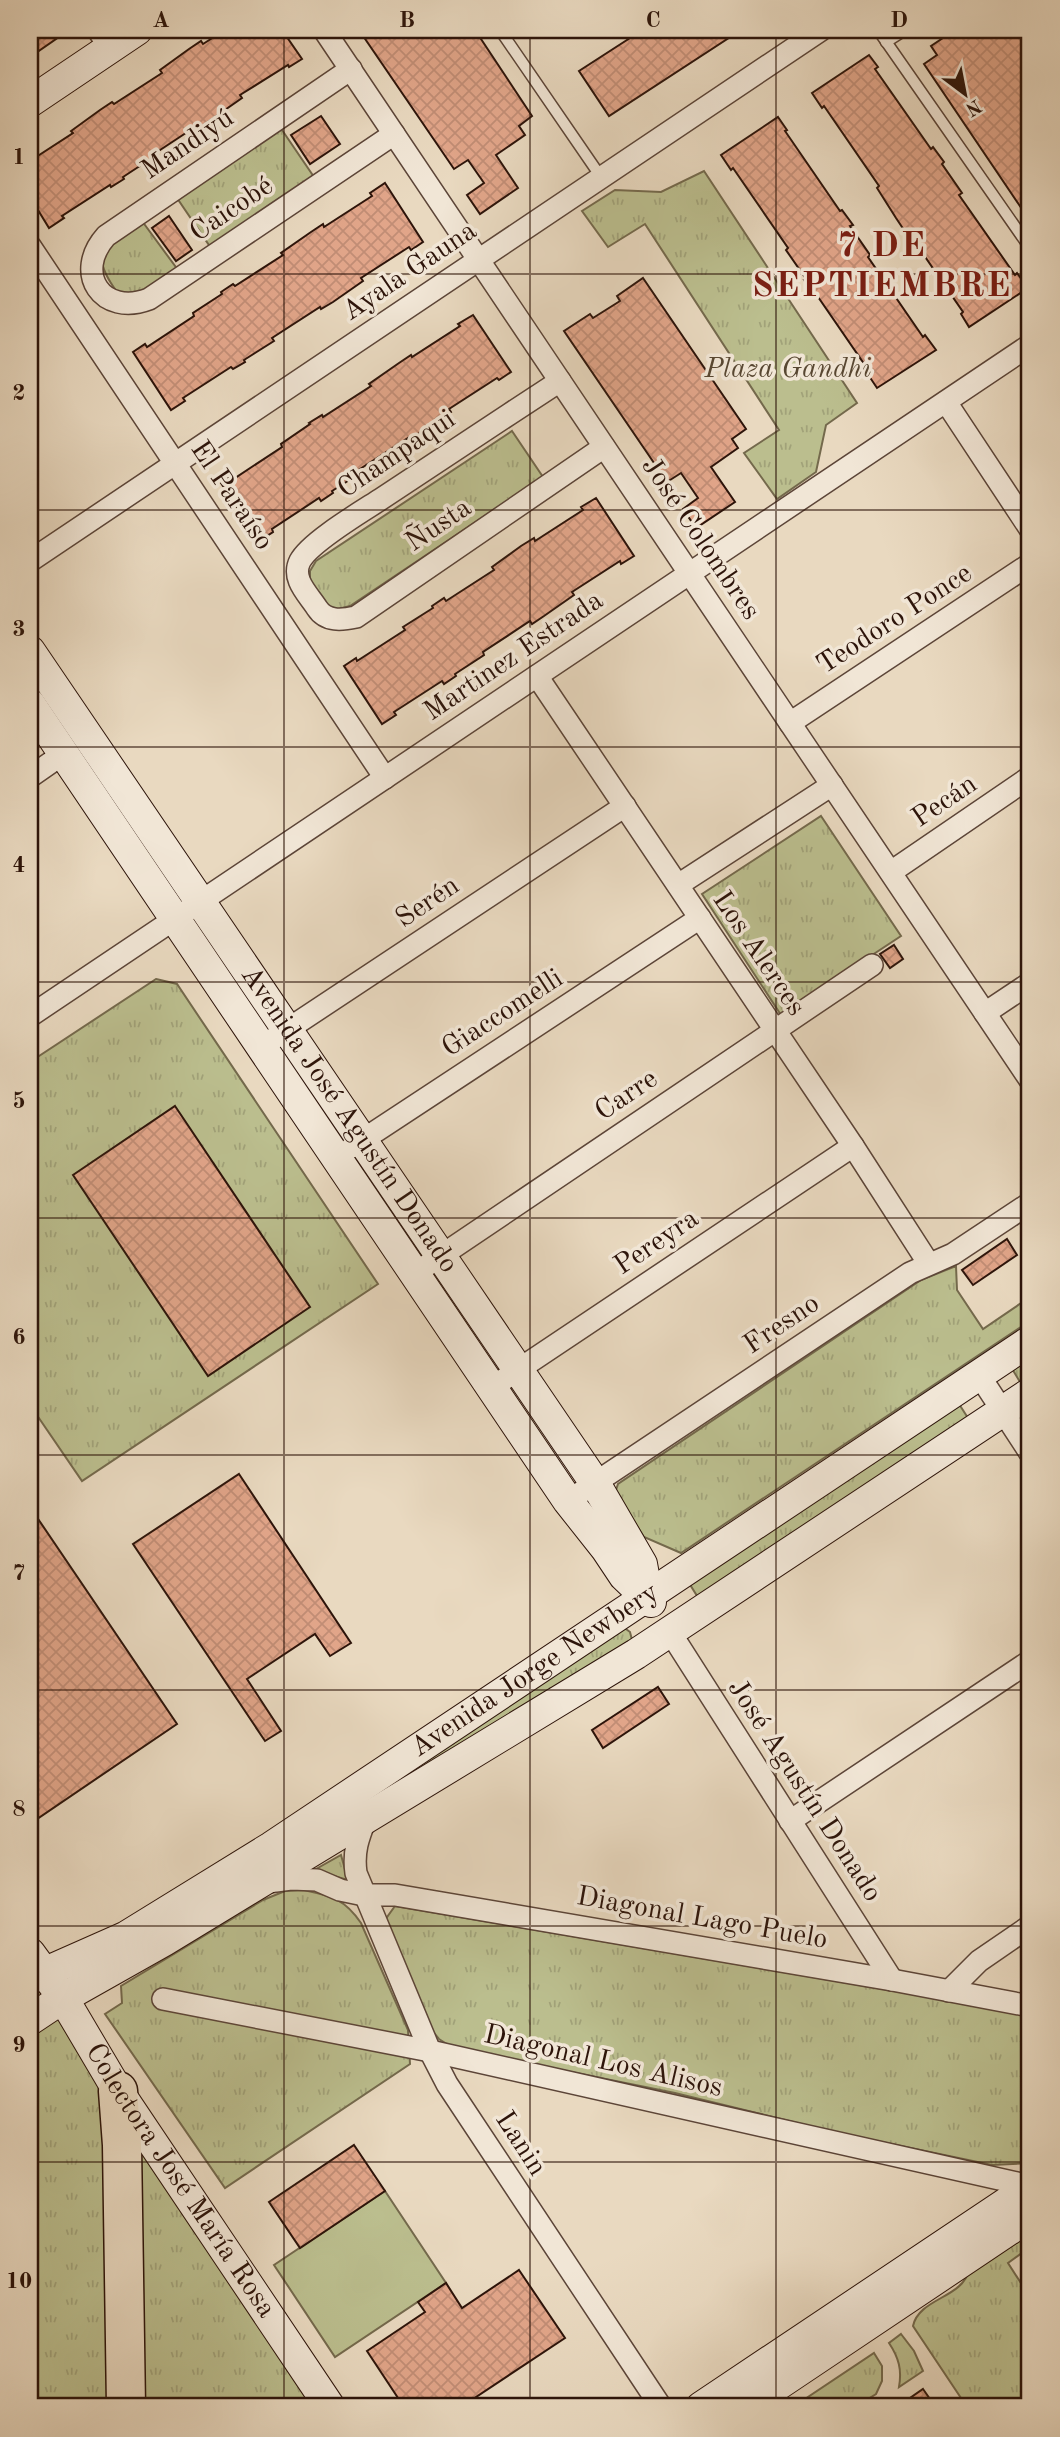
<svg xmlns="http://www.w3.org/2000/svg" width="1060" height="2437" viewBox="0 0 1060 2437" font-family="'Old Standard TT',serif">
  <defs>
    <pattern id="grass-tufts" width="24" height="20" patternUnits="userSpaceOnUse" patternTransform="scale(1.75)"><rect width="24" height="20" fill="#bbbe8e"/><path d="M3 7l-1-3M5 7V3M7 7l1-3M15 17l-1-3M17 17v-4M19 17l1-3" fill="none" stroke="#a1a279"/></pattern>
    <pattern id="building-cross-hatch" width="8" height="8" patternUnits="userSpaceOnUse" patternTransform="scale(1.75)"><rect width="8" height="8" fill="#e1a589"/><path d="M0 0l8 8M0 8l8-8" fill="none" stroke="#c18d75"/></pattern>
  </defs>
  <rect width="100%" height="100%" fill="#e9d9c0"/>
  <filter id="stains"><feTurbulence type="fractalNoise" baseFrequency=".00286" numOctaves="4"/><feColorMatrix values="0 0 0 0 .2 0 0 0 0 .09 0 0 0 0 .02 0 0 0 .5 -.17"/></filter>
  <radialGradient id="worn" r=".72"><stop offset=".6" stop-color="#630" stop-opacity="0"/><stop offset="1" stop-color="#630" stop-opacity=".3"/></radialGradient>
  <g fill="url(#grass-tufts)" stroke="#74694c" stroke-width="2">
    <polygon points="280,127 314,177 211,248 177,198"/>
    <polygon points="704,171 857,403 826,425 816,472 777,499 744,453 779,430 645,224 608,247 582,211 615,190 661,192"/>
    <path d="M 142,221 L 178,270 L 137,297 L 117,292 C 86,249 106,246 142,221 Z"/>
    <polygon points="512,431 543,477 350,606 338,609 327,606 310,582 310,571 316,561"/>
    <polygon points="821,816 901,936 781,1015 702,894"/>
    <polygon points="156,979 177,984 378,1284 82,1481 30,1405 30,1062"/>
    <polygon points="956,1266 957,1290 983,1329 1030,1297 1030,1321 681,1553 644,1537 615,1493 618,1484 921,1280"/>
    <polygon points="1030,1354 1030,1376 1020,1382 1011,1367"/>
    <polygon points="959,1404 968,1418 699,1599 689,1583"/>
    <polygon points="621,1629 626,1629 630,1632 632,1640 625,1647 126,1944"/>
    <polygon points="341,1855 348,1880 316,1871 316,1869"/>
    <path d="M 303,1890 C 331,1896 344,1898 361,1923 L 408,2030 L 410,2064 L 225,2188 L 105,2014 L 122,2003 L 121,1986 L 263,1900 L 285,1891 Z"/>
    <polygon points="395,1906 1030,2014 1030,2163 992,2165 834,2132 675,2093 453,2048 439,2039 429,2027 385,1920"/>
    <polygon points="30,1953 330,2407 30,2407"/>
    <path d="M 1028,2230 L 1030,2234 L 1030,2247 L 1008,2263 L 1026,2291 L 1030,2289 L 1030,2407 L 967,2407 L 913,2326 C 919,2298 963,2298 969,2270 Z"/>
    <path d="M 901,2334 L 914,2351 L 923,2371 L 899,2387 C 902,2370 899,2358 889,2343 Z"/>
    <polygon points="874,2353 882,2366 882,2381 876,2394 855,2407 793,2407"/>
  </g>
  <polygon fill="#bbbe8e" stroke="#74694c" stroke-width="2" points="385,2191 446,2283 335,2357 274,2265"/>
  <g fill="url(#building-cross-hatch)" stroke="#2d140a" stroke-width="2">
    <polygon points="30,30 69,30 30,57"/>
    <polygon points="225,30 282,30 302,59 289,67 288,65 240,95 242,98 212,119 200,127 198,125 151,156 152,158 123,177 124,179 111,187 110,185 62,216 64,218 49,228 30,197 30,161 73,133 71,131 100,110 112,102 114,104 162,73 160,70 189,49 201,41 203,44"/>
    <polygon points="359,30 475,30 532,116 519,126 525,135 496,155 518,188 480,214 467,195 484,183 468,160 454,169"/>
    <polygon points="625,30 741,30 609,116 579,71 630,38"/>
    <polygon points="955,30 1015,30 1030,52 1030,221 924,64 937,55 931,46"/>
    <polygon points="869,55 878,67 875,69 931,149 933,147 944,162 942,164 962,193 959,195 1015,275 1017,273 1028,288 969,327 961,314 963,312 908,232 906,233 896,218 877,188 879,186 824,106 822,108 812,93"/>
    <polygon points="321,116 340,144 310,164 291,135"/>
    <polygon points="778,117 787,130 785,131 840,211 842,210 853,225 850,226 870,255 868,257 923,337 925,335 936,350 877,388 869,376 871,374 816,294 814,295 804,280 806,279 786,250 788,248 733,168 731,170 721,155"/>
    <polygon points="385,183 423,242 411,250 409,247 361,278 363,281 333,302 321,309 320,307 272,338 274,341 244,360 245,362 233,369 231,367 183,398 185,401 171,410 133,352 145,344 147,347 194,316 193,313 222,294 221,292 233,284 235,286 283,255 281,253 311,232 323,224 324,227 372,196 370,193"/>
    <polygon points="169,216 192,250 176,261 152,228"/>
    <polygon points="643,278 746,429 732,439 738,448 711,467 735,502 696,528 683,509 698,498 681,473 667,482 564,331 590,314 593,318 620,301 617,296"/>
    <polygon points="473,315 511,372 499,380 497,378 449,409 451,412 409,440 408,438 360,469 362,472 332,491 333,493 321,501 319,498 272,529 273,532 259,541 221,483 233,475 235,478 282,447 281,444 310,424 309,423 322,415 323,417 371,386 369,384 399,363 411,355 412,357 460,326 458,324"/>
    <polygon points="596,498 634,556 621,564 620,561 572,592 574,595 544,616 532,624 530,621 483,652 484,655 455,674 456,676 444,684 442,681 394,712 396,715 382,724 344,666 356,658 357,661 405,630 403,627 433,608 432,606 444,598 446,601 494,570 492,567 521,546 534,538 535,541 583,510 581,507"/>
    <polygon points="894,945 903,959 890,968 880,954"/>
    <polygon points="175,1106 310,1307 208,1376 73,1175"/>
    <polygon points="1007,1239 1017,1255 973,1285 962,1270"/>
    <polygon points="239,1474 351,1643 330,1656 315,1634 247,1679 281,1731 265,1741 133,1544"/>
    <polygon points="30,1507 177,1724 37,1819 30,1809"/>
    <polygon points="658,1687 669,1704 603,1748 592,1730"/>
    <polygon points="354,2145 385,2191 300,2248 269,2202"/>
    <polygon points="519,2270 565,2338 461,2407 404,2407 367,2351 425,2312 418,2302 446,2283 462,2308"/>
    <polygon points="923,2389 932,2402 924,2407 897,2407"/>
  </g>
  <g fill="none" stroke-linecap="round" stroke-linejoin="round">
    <g stroke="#5c4538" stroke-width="13">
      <g id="lane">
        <polyline points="500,30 601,177"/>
        <polyline points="878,30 1030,248"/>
        <polyline points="886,42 905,30"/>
      </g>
    </g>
    <g stroke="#5c4538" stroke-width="24">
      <g id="street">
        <polyline points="98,30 110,48"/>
        <polyline points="324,30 1030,1080"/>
        <path d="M 351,69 L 106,236 C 73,273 102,317 149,299 L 394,134"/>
        <polyline points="30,246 385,778"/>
        <path d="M 560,381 C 500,420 440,460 381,499 C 361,512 310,542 300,561 C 291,579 308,594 317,608 C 326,622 342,620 356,617 L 604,447"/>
        <polyline points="946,402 1030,529"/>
        <polyline points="30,561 821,30"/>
        <polyline points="537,676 853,1146 929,1264"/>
        <polyline points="790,723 1030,564"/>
        <polyline points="30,777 63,754"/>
        <polyline points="891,872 1030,777"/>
        <polyline points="678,885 832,785"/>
        <polyline points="985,1013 1030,983"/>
        <polyline points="30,1016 1030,345"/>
        <polyline points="261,1047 625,806"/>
        <polyline points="352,1147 700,918"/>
        <polyline points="414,1274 872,965"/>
        <polyline points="979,1375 1030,1453"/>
        <polyline points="491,1388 853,1146"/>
        <polyline points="568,1501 910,1273 953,1254 1030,1203"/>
        <polyline points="670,1632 892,1980"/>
        <path d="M 366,1818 C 358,1838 353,1852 356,1873 L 430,2051 L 447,2084 L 661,2407"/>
        <polyline points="790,1821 1030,1661"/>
        <polyline points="268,1882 291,1879 317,1880 340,1890 364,1895 395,1895 892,1980 1030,2006"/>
        <polyline points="949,1991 979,1961 1030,1926"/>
        <polyline points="163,1999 430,2051 1030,2186"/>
      </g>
    </g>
    <g stroke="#2d140a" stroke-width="32">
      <g id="secondary">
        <polyline points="30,102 137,30"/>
        <path id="s1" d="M 30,651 L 595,1483 L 642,1564 L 648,1597"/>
        <polyline points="30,704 568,1501 606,1549 624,1576 651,1602"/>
        <path id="s2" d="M 30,1953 L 63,1998 L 118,2091 L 330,2407"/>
        <path id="s3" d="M 30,1979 L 125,1937 L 271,1847 L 1030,1341"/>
        <polyline points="30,2020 63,1998 164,1941 636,1654 1030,1393"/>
        <polyline points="701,2407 1030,2187"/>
        <polyline points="745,2407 1030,2216"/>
      </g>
    </g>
    <g stroke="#2d140a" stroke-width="41">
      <polyline id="highway" points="118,2091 122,2145 126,2407"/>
    </g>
    <use href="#lane" stroke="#f1e6d6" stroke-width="10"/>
    <use href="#street" stroke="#f1e6d6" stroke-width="21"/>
    <use href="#secondary" stroke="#f1e6d6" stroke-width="30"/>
    <use href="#highway" stroke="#e9d9c0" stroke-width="38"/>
  </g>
  <path fill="none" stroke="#2d140a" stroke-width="2" stroke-opacity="0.55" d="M 284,30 L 284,2407M 530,30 L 530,2407M 776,30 L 776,2407M 30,274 L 1030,274M 30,510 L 1030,510M 30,747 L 1030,747M 30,982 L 1030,982M 30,1218 L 1030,1218M 30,1455 L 1030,1455M 30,1690 L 1030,1690M 30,1926 L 1030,1926M 30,2162 L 1030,2162"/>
  <g text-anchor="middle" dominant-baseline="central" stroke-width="7" stroke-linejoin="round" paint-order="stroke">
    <g font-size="28" fill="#2d140a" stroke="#f1e6d6">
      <text transform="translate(188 145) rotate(-34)">Mandiyú</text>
      <text transform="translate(232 210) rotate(-34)">Caicobé</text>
      <text transform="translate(410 272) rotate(-34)">Ayala Gauna</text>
      <text transform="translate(397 455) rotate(-34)">Champaqui</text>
      <text transform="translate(231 496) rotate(56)">El Paraíso</text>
      <text transform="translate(439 526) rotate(-34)">Ñusta</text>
      <text transform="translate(700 539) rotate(56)">José Colombres</text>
      <text transform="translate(895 620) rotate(-33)">Teodoro Ponce</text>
      <text transform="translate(514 657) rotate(-34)">Martinez Estrada</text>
      <text transform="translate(945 802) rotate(-34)">Pecán</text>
      <text transform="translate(428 903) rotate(-34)">Serén</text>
      <text transform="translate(758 954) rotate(56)">Los Alerces</text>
      <text transform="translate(503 1014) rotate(-33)">Giaccomelli</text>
      <text transform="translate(627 1096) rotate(-34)">Carre</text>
      <text stroke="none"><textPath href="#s1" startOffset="567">Avenida José Agustín Donado</textPath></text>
      <text transform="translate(657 1243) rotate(-34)">Pereyra</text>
      <text transform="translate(782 1325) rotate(-34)">Fresno</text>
      <text stroke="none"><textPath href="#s3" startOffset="593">Avenida Jorge Newbery</textPath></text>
      <text transform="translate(804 1791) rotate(57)">José Agustín Donado</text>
      <text transform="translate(702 1919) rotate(10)">Diagonal Lago Puelo</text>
      <text transform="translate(603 2062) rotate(13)">Diagonal Los Alisos</text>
      <text transform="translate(520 2144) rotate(57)">Lanin</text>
      <text stroke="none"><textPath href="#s2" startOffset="273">Colectora José María Rosa</textPath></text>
    </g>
    <g font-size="28" font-style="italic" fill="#584732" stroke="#f1e6d6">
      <text x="788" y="370">Plaza Gandhi</text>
    </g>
    <g font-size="35" font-weight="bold" letter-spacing="2" fill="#7a1f14" stroke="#f1e6d6">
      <text x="882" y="246">7 DE<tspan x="882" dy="40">SEPTIEMBRE</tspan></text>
    </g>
  </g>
  <rect width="1060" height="2437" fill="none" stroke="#e9d9c0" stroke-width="77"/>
  <g transform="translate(965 94) rotate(148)" stroke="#f1e6d6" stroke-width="5" paint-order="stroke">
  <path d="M0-5L12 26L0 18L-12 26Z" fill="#2d140a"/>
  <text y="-10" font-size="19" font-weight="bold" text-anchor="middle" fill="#2d140a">N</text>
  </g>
  <rect x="38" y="38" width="983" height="2360" fill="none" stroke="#2d140a" stroke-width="2.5"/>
  <g font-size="23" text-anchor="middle" font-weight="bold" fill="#2d140a">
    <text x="161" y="27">A</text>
    <text x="407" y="27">B</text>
    <text x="653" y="27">C</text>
    <text x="899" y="27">D</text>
    <text x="19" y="164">1</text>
    <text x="19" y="400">2</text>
    <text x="19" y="636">3</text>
    <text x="19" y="872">4</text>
    <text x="19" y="1108">5</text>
    <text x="19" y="1344">6</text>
    <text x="19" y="1580">7</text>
    <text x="19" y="1816">8</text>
    <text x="19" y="2052">9</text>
    <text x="19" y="2288">10</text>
  </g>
  <rect width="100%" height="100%" filter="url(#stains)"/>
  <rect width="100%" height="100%" fill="url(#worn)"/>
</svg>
